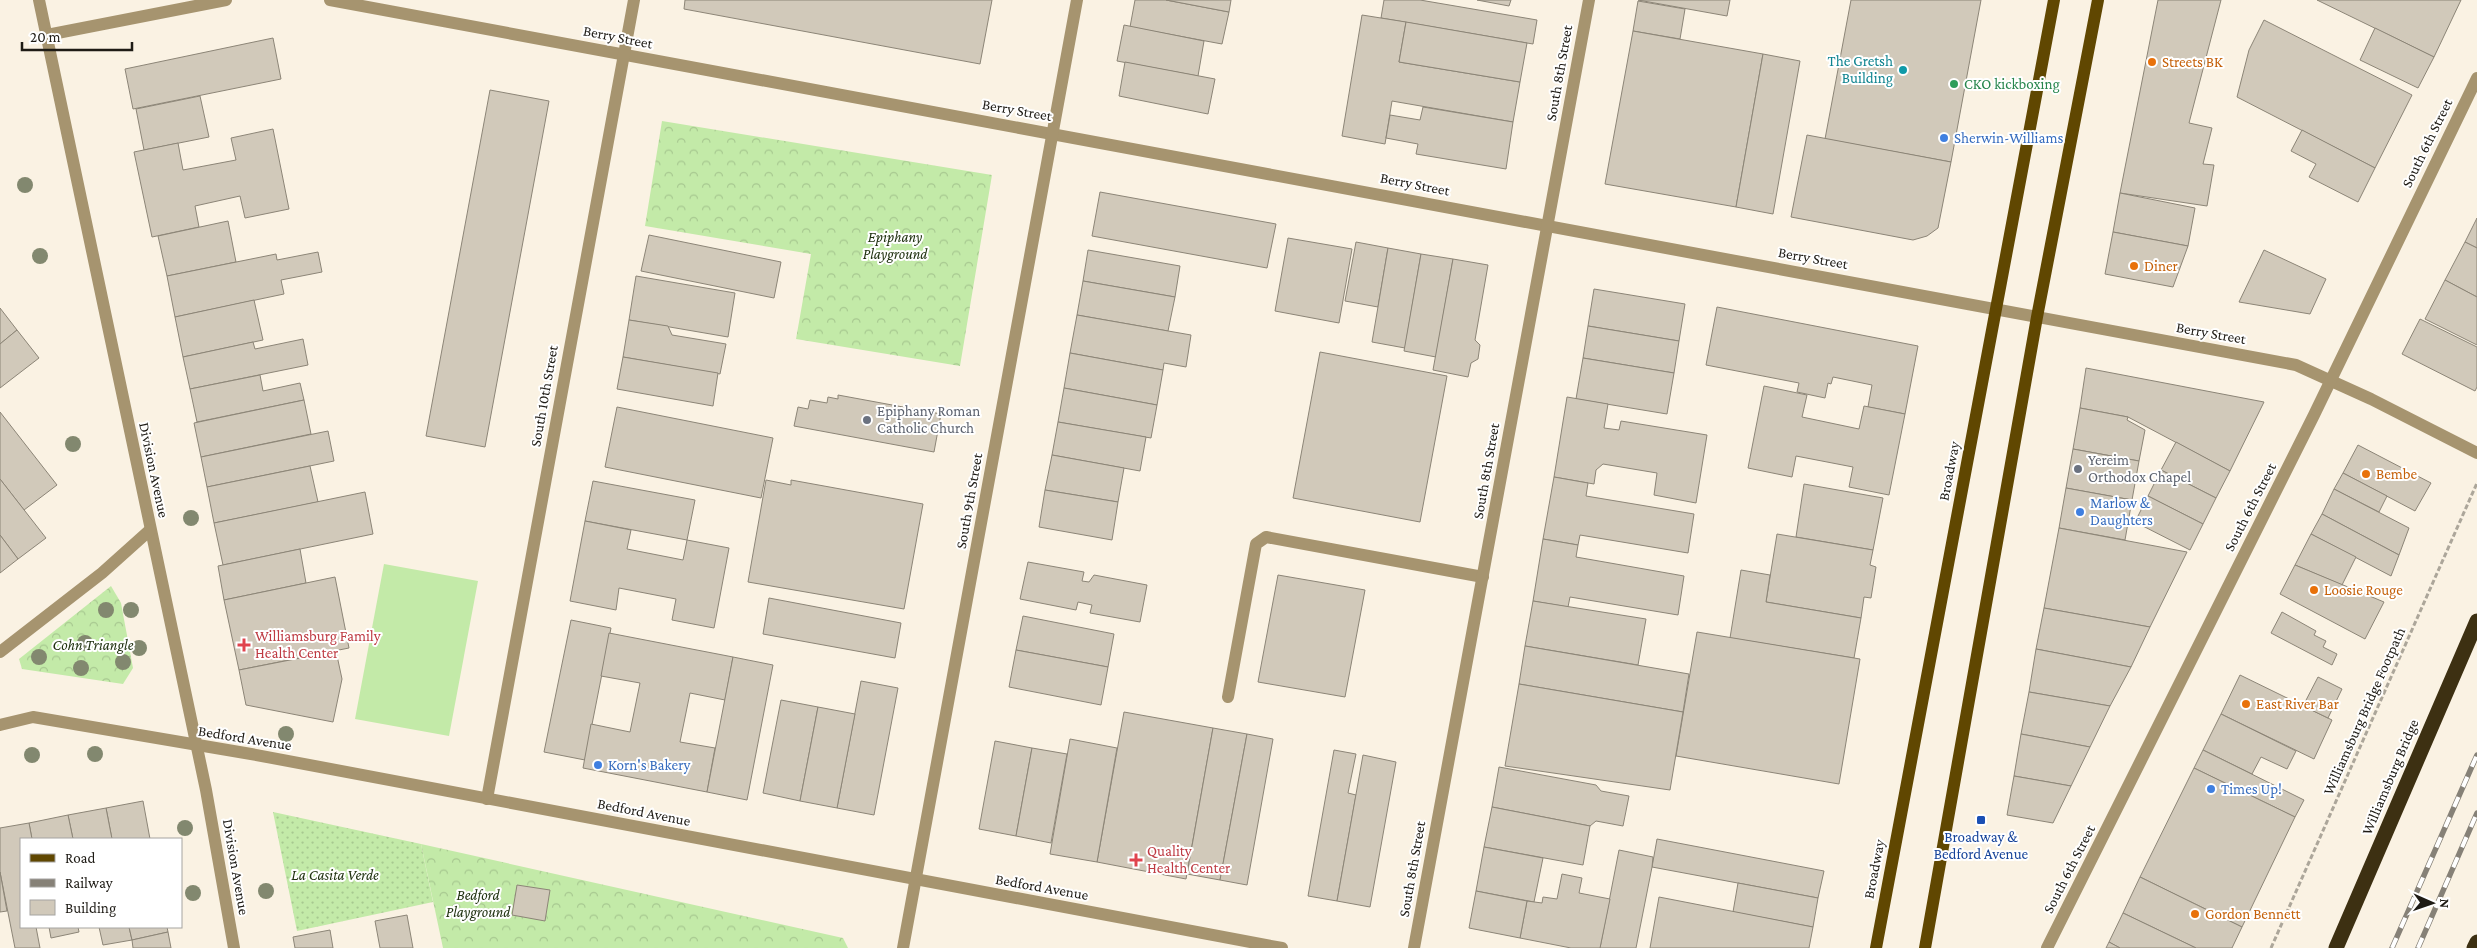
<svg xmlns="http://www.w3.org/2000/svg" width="2477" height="948" viewBox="0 0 2477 948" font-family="'Crimson Pro',serif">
  <defs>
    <pattern id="forest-crowns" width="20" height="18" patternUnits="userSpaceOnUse" patternTransform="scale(1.25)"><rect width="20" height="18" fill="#c3eaa8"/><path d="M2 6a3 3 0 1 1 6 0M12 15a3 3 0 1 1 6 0" fill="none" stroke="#a7c890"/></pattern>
    <pattern id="garden-dots" width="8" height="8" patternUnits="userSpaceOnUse" patternTransform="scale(1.25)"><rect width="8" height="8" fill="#c3eaa8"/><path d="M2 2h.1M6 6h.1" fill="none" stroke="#a7c890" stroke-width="1.8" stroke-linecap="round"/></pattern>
  </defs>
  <rect width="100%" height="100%" fill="#faf2e3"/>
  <polygon fill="#c3eaa8" points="384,564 478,581 449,736 355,719"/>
  <g fill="url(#forest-crowns)">
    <polygon points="662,121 992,175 960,366 796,339 811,254 645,226"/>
    <polygon points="111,586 121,603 133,668 123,684 22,669 19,659"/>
    <polygon points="421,844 843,938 848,948 443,948"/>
  </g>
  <polygon fill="url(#garden-dots)" points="273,812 421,844 433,902 297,931"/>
  <g fill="#d1c9ba" stroke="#8c8577">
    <polygon points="685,0 992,0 980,64 684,9"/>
    <polygon points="1135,0 1166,0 1229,12 1222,44 1130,27"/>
    <polygon points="1166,0 1231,0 1229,12"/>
    <polygon points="1384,0 1420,0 1537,20 1533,44 1381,18"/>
    <polygon points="1477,0 1511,0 1509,6"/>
    <polygon points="1638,0 1730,0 1727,16"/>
    <polygon points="1851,0 1981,0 1951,162 1825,139"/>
    <polygon points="2158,0 2221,0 2189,123 2212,128 2203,164 2214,165 2207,206 2120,193"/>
    <polygon points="2317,0 2461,0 2434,57"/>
    <polygon points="1638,1 1685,9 1680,39 1633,31"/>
    <polygon points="1362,15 1406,22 1399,62 1520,82 1513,122 1392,101 1385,144 1342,136"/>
    <polygon points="2264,20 2412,95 2375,168 2237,97 2249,50"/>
    <polygon points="1406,22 1527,43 1520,82 1399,62"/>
    <polygon points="1124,25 1204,41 1198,76 1117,61"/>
    <polygon points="2375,28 2434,57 2418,88 2360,60"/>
    <polygon points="1633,31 1763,54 1736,207 1605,184"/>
    <polygon points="273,38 281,79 133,109 125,69"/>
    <polygon points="1763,54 1800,61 1773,214 1736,207"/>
    <polygon points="1125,62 1215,79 1208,114 1119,96"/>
    <polygon points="490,90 549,101 485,447 426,436"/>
    <polygon points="200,96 209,137 144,150 136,109"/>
    <polygon points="1423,107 1513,122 1506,169 1416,154 1418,144 1386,138 1390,115 1420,120"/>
    <polygon points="273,129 289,209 245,218 240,196 195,206 199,227 152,237 134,152 178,143 183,170 236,160 231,138"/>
    <polygon points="2302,130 2375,168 2358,202 2309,177 2316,164 2291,151"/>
    <polygon points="1807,135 1951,162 1938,228 1927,236 1913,240 1791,217"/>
    <polygon points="1100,192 1276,224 1267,268 1092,236"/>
    <polygon points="2120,193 2195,208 2188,246 2113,232"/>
    <polygon points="2477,218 2477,248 2465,242"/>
    <polygon points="228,221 236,262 167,276 158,236"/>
    <polygon points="2113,232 2188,246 2173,287 2105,274"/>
    <polygon points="649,235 781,262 774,298 641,271"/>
    <polygon points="1288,238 1352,249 1339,323 1275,311"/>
    <polygon points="1356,242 1388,248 1378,307 1345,301"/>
    <polygon points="2465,242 2477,248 2477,297 2445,280"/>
    <polygon points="1388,248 1421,254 1405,348 1372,342"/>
    <polygon points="1088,250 1180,266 1175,297 1083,281"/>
    <polygon points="2264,250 2326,279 2310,314 2239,302"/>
    <polygon points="318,252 322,272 281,280 284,294 175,317 167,276 276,254 277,260"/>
    <polygon points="1421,254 1453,259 1436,357 1404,351"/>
    <polygon points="1453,259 1488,265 1475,340 1480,345 1478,359 1471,363 1468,377 1433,370"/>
    <polygon points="636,276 735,293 728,337 629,320"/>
    <polygon points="2445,280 2477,297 2477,345 2425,319"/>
    <polygon points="1083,281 1175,297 1168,331 1077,315"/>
    <polygon points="1594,289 1685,304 1679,341 1588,326"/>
    <polygon points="254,300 263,340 183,357 175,317"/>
    <polygon points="1717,307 1918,346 1905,414 1868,407 1872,385 1833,377 1831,384 1828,383 1825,398 1797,392 1799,383 1706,365"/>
    <polygon points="0,308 17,330 0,344"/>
    <polygon points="1077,315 1191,335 1186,367 1164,363 1163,370 1070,353"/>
    <polygon points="2420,319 2477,347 2477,387 2475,391 2402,354"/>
    <polygon points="629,320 668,326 672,335 726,344 720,374 623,357"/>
    <polygon points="1588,326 1679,341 1674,373 1583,358"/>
    <polygon points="17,330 39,358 0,388 0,344"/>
    <polygon points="303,339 308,365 190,389 183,357 253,342 255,349"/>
    <polygon points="1320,352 1447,376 1420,522 1293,498"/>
    <polygon points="1070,353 1163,370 1157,405 1064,388"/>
    <polygon points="623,357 718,373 713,406 617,389"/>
    <polygon points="1583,358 1674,373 1667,414 1576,399"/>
    <polygon points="2086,368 2264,402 2230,471 2128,417 2080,408"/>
    <polygon points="260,375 263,391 300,383 304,400 197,422 190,389"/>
    <polygon points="1764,386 1807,395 1802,417 1859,429 1864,406 1905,414 1889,495 1849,487 1853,467 1796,456 1792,477 1748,468"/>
    <polygon points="1064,388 1157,405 1151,438 1058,422"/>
    <polygon points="838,395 941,414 934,452 794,426 798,407 808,409 810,400 827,403 828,397 838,399"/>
    <polygon points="1567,397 1608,404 1604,428 1619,430 1621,421 1707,435 1696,503 1654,495 1657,473 1603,464 1596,470 1594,484 1554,477"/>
    <polygon points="304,400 311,434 201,457 194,423"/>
    <polygon points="617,407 773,438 761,498 605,467"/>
    <polygon points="2080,408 2128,417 2127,420 2145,430 2139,461 2073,449"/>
    <polygon points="0,412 57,485 24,510 0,479"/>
    <polygon points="1058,422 1146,437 1140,471 1052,455"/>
    <polygon points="328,431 334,461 207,487 201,457"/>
    <polygon points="2176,442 2230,471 2216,498 2161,470"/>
    <polygon points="2358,445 2431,483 2415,511 2343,473"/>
    <polygon points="2073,449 2139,461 2132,500 2066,488"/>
    <polygon points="1052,455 1124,468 1118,502 1045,490"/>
    <polygon points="310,466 318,502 214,523 207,487"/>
    <polygon points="2161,470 2216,498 2203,524 2148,496"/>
    <polygon points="2343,473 2387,496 2379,512 2334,489"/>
    <polygon points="1554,477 1588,483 1586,496 1694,514 1688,553 1580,535 1578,545 1543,539"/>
    <polygon points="0,479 46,538 18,559 0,535"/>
    <polygon points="766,480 791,485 791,480 923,504 904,609 748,582"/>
    <polygon points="593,481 695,500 687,540 585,521"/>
    <polygon points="1804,484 1883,498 1873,550 1796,537"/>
    <polygon points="2066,488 2132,500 2125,540 2059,528"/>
    <polygon points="2334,489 2409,528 2399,555 2322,514"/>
    <polygon points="1045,490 1118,502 1112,540 1039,527"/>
    <polygon points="365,492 373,534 223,565 214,523"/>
    <polygon points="2148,496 2203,524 2190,550 2135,522"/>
    <polygon points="2322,514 2399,555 2391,576 2311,534"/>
    <polygon points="585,521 631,530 627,549 683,560 687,540 729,548 714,628 672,620 676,599 619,588 616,610 570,601"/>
    <polygon points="2059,528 2187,552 2150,627 2044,608"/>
    <polygon points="1777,534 1873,550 1870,565 1876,567 1871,598 1864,597 1861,618 1766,602"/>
    <polygon points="2311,534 2356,557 2342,585 2295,565"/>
    <polygon points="0,535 18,559 0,573"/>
    <polygon points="1543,539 1578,545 1576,557 1684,576 1678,615 1570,597 1568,607 1533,601"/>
    <polygon points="300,549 306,583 224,600 218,566"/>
    <polygon points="1028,562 1084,572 1082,581 1089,582 1094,575 1147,585 1140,622 1090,613 1092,605 1078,602 1076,610 1020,599"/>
    <polygon points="2295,565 2384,602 2365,639 2280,594"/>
    <polygon points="1741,570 1770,575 1766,602 1861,618 1854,658 1730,638"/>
    <polygon points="1278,575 1365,590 1345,697 1258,682"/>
    <polygon points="335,577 349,648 239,670 224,600"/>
    <polygon points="769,598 901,623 895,658 763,634"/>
    <polygon points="1533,601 1646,619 1638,665 1525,646"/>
    <polygon points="2044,608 2150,627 2131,667 2036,649"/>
    <polygon points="2282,612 2316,631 2314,635 2326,641 2323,647 2337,654 2332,665 2271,633"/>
    <polygon points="1023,616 1114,634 1108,667 1016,650"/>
    <polygon points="571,620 611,628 585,760 544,752"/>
    <polygon points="1697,632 1860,659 1839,784 1676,756"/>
    <polygon points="609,633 733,657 725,700 690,693 680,742 715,748 707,792 583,768 591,724 630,732 640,683 601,676"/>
    <polygon points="1525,646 1689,674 1683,712 1519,684"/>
    <polygon points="2036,649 2131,667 2110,706 2029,692"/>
    <polygon points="1016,650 1108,667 1101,705 1009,687"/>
    <polygon points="336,651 342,679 333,722 246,705 239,670"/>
    <polygon points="733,657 773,665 747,800 707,792"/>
    <polygon points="2240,675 2332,720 2314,759 2221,714"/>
    <polygon points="2318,677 2342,689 2328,718 2303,706"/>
    <polygon points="861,681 898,688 874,815 837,808"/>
    <polygon points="1519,684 1683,712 1670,790 1505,766"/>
    <polygon points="2029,692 2110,706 2090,747 2021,734"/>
    <polygon points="781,700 818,707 800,801 763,793"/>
    <polygon points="818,707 855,714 837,808 800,801"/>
    <polygon points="1124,712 1213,728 1186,879 1097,862"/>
    <polygon points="2221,714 2296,751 2287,769 2261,757 2252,774 2203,750"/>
    <polygon points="1213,728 1247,734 1220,880 1187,874"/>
    <polygon points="1247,734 1273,739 1247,885 1220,880"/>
    <polygon points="2021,734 2090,747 2071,786 2014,776"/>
    <polygon points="1070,739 1117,748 1097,862 1050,854"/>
    <polygon points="995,741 1032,748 1016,836 979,829"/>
    <polygon points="1032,748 1067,754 1051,843 1016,836"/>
    <polygon points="1334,750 1356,754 1348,793 1356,795 1337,901 1308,896"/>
    <polygon points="2203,750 2304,800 2295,817 2194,768"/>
    <polygon points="1363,755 1396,762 1370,907 1337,901"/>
    <polygon points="1499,767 1596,785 1601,791 1629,796 1623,826 1596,821 1590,826 1492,807"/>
    <polygon points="2194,768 2295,817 2242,927 2140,877"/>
    <polygon points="2014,776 2071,786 2053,823 2007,815"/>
    <polygon points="143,801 150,839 112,839 106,808"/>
    <polygon points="1492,807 1590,826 1583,865 1484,847"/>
    <polygon points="106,808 112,839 73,839 68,815"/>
    <polygon points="68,815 73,839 32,839 29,823"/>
    <polygon points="29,823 32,839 21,839 21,927 36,927 40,948 15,948 0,872 0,828"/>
    <polygon points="1657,839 1824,871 1818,898 1652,867"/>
    <polygon points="1484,847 1543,858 1534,902 1476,891"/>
    <polygon points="1619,850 1653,857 1652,867 1636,948 1600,948"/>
    <polygon points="0,872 7,911 0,912"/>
    <polygon points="1562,874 1582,878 1579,893 1610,899 1600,948 1571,948 1520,938 1527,901 1542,903 1543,897 1557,899"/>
    <polygon points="2140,877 2242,927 2232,948 2196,948 2123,913"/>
    <polygon points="1738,883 1818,898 1813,927 1733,912"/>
    <polygon points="517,885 550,890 545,921 512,915"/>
    <polygon points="1476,891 1527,901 1520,938 1469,928"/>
    <polygon points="1659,897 1813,927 1809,948 1650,948"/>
    <polygon points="2123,913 2196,948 2120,948 2109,942"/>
    <polygon points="407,915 413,948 380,948 375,921"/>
    <polygon points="49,927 78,927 79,932 51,938"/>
    <polygon points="99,927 129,927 132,940 103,945"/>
    <polygon points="129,927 167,927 168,932 132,940"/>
    <polygon points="330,930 333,948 295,948 293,937"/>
    <polygon points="168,932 171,948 133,948 132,940"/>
    <polygon points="2109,942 2120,948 2106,948"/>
  </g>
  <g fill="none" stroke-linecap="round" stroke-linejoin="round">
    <polyline stroke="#aca69a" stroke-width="3" stroke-dasharray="5 2.5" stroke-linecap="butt" points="2271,948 2477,483"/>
    <g stroke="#a6946f" stroke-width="12">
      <polyline points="39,0 206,790 234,948"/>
      <polyline points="330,0 2296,365 2371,399 2477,453"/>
      <polyline points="47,35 226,0"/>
      <polyline points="0,652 102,573 150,530"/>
      <polyline points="1228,697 1256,544 1266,537 1483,577"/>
      <polyline points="0,725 33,717 251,754 1282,948"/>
      <polyline points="487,799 634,0"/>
      <polyline points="903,948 1077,0"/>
      <polyline points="1414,948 1589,0"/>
      <polyline points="2047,948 2314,415 2477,78"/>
    </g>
    <g stroke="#604701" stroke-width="12">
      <polyline points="1876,948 2054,0"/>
      <polyline points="1925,948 2037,317 2098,0"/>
    </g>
    <g stroke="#3d3012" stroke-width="15">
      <polyline points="2336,948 2477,621"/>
      <polyline points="2474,948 2477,942"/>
    </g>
    <g stroke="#868177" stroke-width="5.5">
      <g id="rail">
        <polyline points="2392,948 2477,755"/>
        <polyline points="2418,948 2477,813"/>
      </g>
    </g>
    <use href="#rail" stroke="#fff" stroke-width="4" stroke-dasharray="11" stroke-linecap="butt"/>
  </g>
  <g fill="#82886f">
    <circle cx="25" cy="185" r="8"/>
    <circle cx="40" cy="256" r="8"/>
    <circle cx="73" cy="444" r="8"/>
    <circle cx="191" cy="518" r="8"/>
    <circle cx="106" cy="610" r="8"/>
    <circle cx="131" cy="610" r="8"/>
    <circle cx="85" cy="643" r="8"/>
    <circle cx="139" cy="648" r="8"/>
    <circle cx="39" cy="657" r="8"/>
    <circle cx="123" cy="662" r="8"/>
    <circle cx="81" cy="668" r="8"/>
    <circle cx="286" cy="734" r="8"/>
    <circle cx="95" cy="754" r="8"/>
    <circle cx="32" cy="755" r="8"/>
    <circle cx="185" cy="828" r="8"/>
    <circle cx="266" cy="891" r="8"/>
    <circle cx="193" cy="893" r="8"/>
  </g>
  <g fill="#e8710a" stroke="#fff" stroke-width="2">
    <circle cx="2152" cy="62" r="5"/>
    <circle cx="2134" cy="266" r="5"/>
    <circle cx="2366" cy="474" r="5"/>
    <circle cx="2314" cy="590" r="5"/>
    <circle cx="2246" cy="704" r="5"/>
    <circle cx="2195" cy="914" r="5"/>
  </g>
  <circle fill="#0f9aa8" stroke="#fff" stroke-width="2" cx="1903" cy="70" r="5"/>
  <circle fill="#2e9e5b" stroke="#fff" stroke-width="2" cx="1954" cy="84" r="5"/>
  <g fill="#3f7fe0" stroke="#fff" stroke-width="2">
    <circle cx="1944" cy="138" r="5"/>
    <circle cx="2080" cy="512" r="5"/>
    <circle cx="598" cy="765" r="5"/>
    <circle cx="2211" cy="789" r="5"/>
  </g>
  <g fill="#6b7280" stroke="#fff" stroke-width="2">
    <circle cx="867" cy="420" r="5"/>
    <circle cx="2078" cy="469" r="5"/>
  </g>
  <g fill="#e0444e" stroke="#fff" stroke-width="2">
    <path d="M241.5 637.5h5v5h5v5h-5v5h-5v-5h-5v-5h5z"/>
    <path d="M1133.5 852.5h5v5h5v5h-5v5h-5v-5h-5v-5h5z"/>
  </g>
  <rect fill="#1a4fb4" stroke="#fff" stroke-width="2" x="1976" y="815" width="10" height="10" rx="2.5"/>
  <g text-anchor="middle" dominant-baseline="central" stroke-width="4" stroke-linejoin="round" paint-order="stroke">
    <g font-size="15" fill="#1e1b15" stroke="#fff">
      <text transform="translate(618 37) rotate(11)">Berry Street</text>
      <text transform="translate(1559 73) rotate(-80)">South 8th Street</text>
      <text transform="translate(1017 110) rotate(10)">Berry Street</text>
      <text transform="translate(2427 143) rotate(-64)">South 6th Street</text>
      <text transform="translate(1415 184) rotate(11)">Berry Street</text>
      <text transform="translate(1813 258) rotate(10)">Berry Street</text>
      <text transform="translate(2211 333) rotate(10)">Berry Street</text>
      <text transform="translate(544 396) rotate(-80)">South 10th Street</text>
      <text transform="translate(154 470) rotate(78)">Division Avenue</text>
      <text transform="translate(1486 471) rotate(-80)">South 8th Street</text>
      <text transform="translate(1949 471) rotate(-79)">Broadway</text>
      <text transform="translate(969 501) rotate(-80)">South 9th Street</text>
      <text transform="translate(2250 507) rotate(-63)">South 6th Street</text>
      <text transform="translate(2364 711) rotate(-66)">Williamsburg Bridge Footpath</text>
      <text transform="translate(245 738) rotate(9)">Bedford Avenue</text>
      <text transform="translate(2390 777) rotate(-67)">Williamsburg Bridge</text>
      <text transform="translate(644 812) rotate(11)">Bedford Avenue</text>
      <text transform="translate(236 867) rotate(80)">Division Avenue</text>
      <text transform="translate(1412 869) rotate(-80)">South 8th Street</text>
      <text transform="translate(1874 869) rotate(-79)">Broadway</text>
      <text transform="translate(2069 869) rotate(-63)">South 6th Street</text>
      <text transform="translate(1042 887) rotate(10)">Bedford Avenue</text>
    </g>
    <g font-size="15" fill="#0d838f" stroke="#fff" text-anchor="end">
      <text x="1893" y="61">The Gretsh<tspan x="1893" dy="17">Building</tspan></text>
    </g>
    <g font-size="15" fill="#c56008" stroke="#fff" text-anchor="start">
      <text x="2162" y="62">Streets BK</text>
      <text x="2144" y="266">Diner</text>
      <text x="2376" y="474">Bembe</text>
      <text x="2324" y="590">Loosie Rouge</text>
      <text x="2256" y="704">East River Bar</text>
      <text x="2205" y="914">Gordon Bennett</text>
    </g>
    <g font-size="15" fill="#27864d" stroke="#fff" text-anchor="start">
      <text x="1964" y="84">CKO kickboxing</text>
    </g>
    <g font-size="15" fill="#366cbe" stroke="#fff" text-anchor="start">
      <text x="1954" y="138">Sherwin-Williams</text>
      <text x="2090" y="503">Marlow &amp;<tspan x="2090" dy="17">Daughters</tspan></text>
      <text x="608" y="765">Korn's Bakery</text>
      <text x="2221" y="789">Times Up!</text>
    </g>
    <g font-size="15" font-style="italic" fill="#203210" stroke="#fff">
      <text x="895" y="237">Epiphany<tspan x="895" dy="17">Playground</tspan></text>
      <text x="93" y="645">Cohn Triangle</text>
      <text x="335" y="875">La Casita Verde</text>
      <text x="478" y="895">Bedford<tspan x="478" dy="17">Playground</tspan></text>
    </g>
    <g font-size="15" fill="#5b616d" stroke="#fff" text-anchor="start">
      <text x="877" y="411">Epiphany Roman<tspan x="877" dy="17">Catholic Church</tspan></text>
      <text x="2088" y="460">Yereim<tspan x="2088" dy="17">Orthodox Chapel</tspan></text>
    </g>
    <g font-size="15" fill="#be3a42" stroke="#fff" text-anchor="start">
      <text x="255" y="636">Williamsburg Family<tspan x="255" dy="17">Health Center</tspan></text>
      <text x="1147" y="851">Quality<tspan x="1147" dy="17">Health Center</tspan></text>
    </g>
    <g font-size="15" fill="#164399" stroke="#fff">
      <text x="1981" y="837">Broadway &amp;<tspan x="1981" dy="17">Bedford Avenue</tspan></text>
    </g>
  </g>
  <rect x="20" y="838" width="162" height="90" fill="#ffffff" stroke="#a5a4a1"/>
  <rect x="30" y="854" width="25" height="8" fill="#604701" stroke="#a5a4a1"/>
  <text x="65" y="863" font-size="15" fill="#1e1b15">Road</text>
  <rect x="30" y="879" width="25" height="8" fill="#868177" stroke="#a5a4a1"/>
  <text x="65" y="888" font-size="15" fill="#1e1b15">Railway</text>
  <rect x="30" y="900" width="25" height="15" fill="#d1c9ba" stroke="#a5a4a1"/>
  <text x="65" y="913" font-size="15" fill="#1e1b15">Building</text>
  <g transform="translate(2432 903) rotate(92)" stroke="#ffffff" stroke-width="4" paint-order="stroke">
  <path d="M0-4L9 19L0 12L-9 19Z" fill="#1e1b15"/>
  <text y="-8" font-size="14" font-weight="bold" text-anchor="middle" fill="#1e1b15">N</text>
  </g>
  <path d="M22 42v8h110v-8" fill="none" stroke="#1e1b15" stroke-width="2.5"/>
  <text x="30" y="42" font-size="15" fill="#1e1b15" stroke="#ffffff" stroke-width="4" paint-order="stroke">20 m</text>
</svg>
